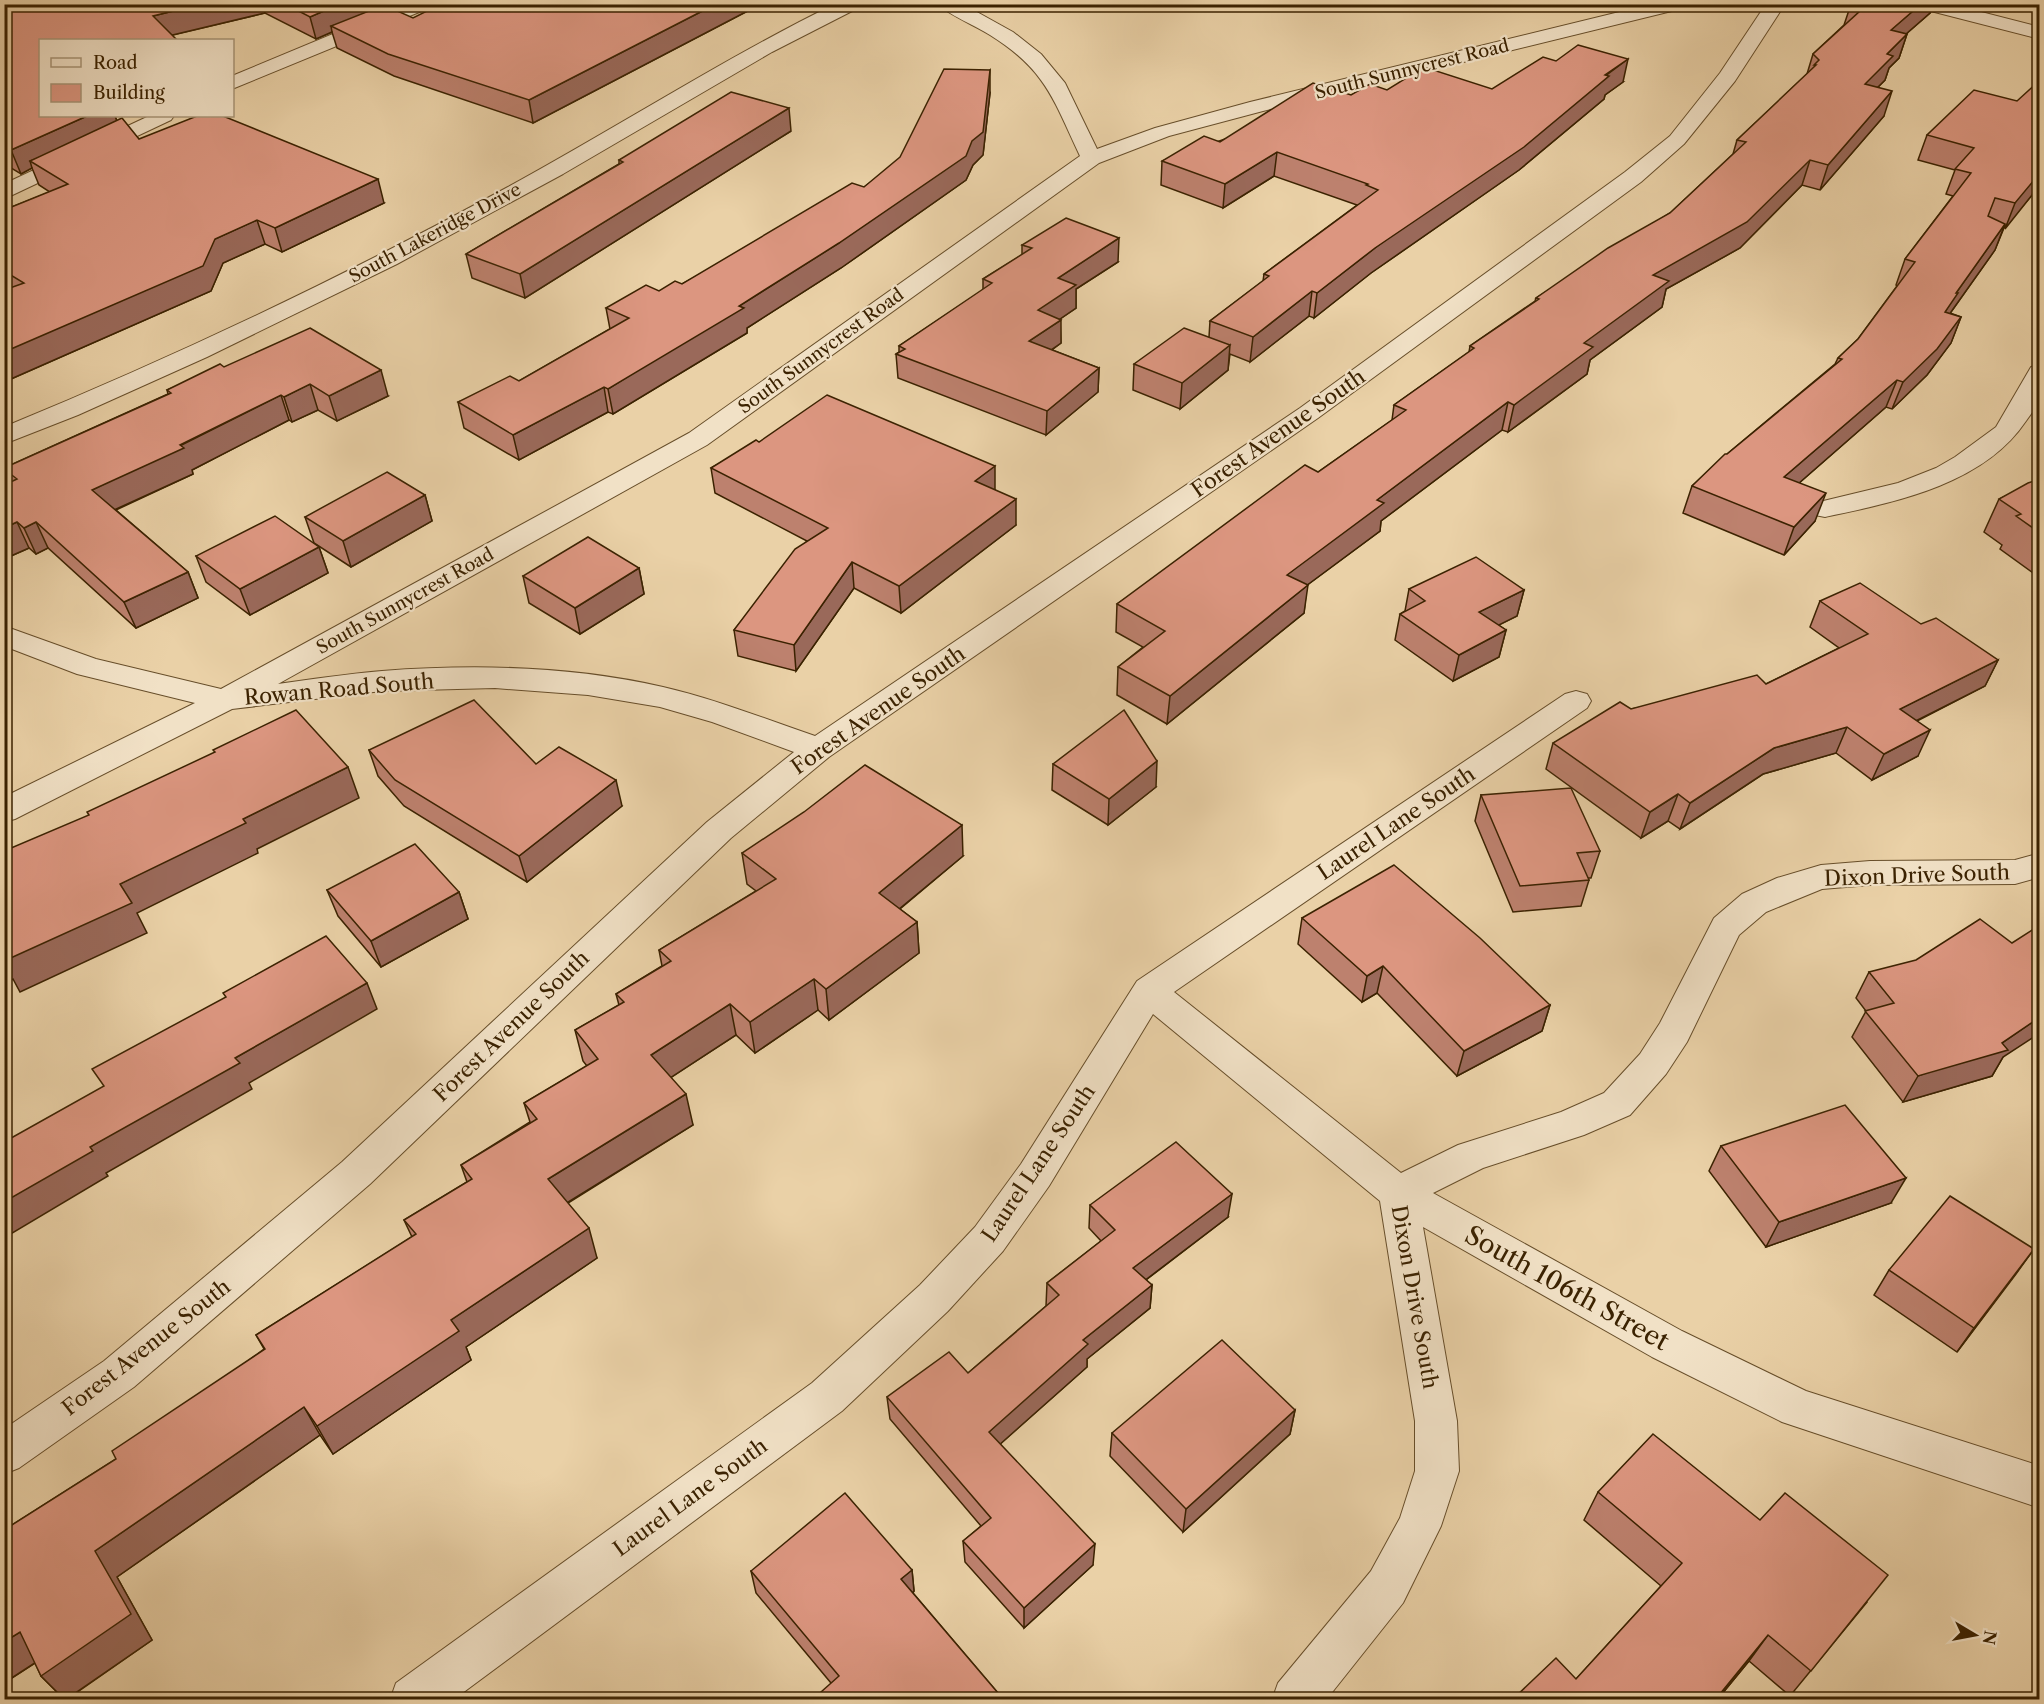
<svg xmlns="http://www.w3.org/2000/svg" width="2044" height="1704" viewBox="0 0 2044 1704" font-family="'Libre Caslon Text',serif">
  <rect width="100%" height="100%" fill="#ead1a7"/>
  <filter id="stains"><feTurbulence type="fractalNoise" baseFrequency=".00333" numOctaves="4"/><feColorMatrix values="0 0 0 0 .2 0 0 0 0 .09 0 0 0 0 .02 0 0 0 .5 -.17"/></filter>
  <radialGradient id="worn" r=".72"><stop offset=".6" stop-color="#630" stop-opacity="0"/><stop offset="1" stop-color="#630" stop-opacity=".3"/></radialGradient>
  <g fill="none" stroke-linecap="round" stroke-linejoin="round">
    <g stroke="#674e2a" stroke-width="2">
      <g id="minor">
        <polygon points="405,4 431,4 429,8 232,89 232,76"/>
        <path d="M 835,4 L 860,4 L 858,8 L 772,52 L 563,174 L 397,264 L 207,357 L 78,415 L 4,444 L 4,427 C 177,356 345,276 508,187 C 618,127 723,59 835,4 Z"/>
        <path d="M 938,4 L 968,7 L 1013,32 L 1041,54 L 1065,83 L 1097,149 L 1155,128 L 1250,102 L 1652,4 L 1686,4 L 1684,8 L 1263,111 L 1169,136 L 1099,163 L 707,445 L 278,684 C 313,679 347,674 382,671 C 474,664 573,666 663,687 C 715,699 765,719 815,736 L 1300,408 L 1625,172 L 1670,136 L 1720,73 L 1766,4 L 1785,4 L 1735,81 L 1684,144 L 1641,182 L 1318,418 L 829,757 L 731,838 L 370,1184 L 134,1387 L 19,1468 L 4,1474 L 4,1429 L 104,1361 L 342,1162 L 707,822 L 794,752 L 712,722 L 660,707 L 588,695 L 495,688 L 382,691 L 232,709 L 15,819 L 4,822 L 4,797 L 195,703 L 77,674 L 4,646 L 4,626 L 96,659 L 221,689 L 689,433 L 1080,156 C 1053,99 1046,70 990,35 C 978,27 945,13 938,4 Z"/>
        <polygon points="1917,4 1950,4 2040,27 2040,39 1919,8"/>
        <polygon points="149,116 174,116 171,120 4,199 4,184"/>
        <path d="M 2040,365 C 2040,375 2041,387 2040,397 C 2038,405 2031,414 2026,421 C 1983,485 1895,502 1825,517 L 1815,515 L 1811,509 L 1815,503 L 1898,483 L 1936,468 L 1955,457 L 1996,427 L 2031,367 Z"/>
        <polygon points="1576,691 1587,694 1591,701 1587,708 1174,992 1401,1173 1458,1145 1561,1112 1604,1093 1640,1054 1660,1023 1714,918 1742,894 1777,878 1821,865 1870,861 2015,860 2040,853 2040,877 2015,884 1870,885 1822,889 1766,912 1739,935 1687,1042 1666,1074 1630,1115 1584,1135 1483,1168 1433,1193 1682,1331 1806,1391 2040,1466 2040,1508 1782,1422 1652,1357 1423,1227 1457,1421 1459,1471 1441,1526 1403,1603 1326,1700 1272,1700 1278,1683 1371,1571 1400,1518 1415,1471 1415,1421 1380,1201 1153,1014 1049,1186 1003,1251 948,1311 842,1411 453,1700 390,1700 396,1683 812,1383 920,1285 975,1227 1021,1164 1137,981 1565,694"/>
      </g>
    </g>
    <use href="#minor" fill="#f1e1c6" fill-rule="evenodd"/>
  </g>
  <g fill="#bd816e" stroke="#3b2201" stroke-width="1.5">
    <polygon points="4,4 365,4 367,12 413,18 761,4 533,123 394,76 337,48 332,32 316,39 265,13 172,35 40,40 115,116 117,121 139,139 384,203 282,252 265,244 223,263 211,291 4,382 4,290 6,290 4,289 4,210 50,192 39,185 32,168 21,174 6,165 4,163"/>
    <polygon points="2016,4 2040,4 2040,10"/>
    <polygon points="1850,7 1930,13 1906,34 1907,34 1899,58 1889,68 1885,80 1878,87 1884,116 1820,190 1802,185 1740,248 1666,289 1662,307 1590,360 1587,374 1508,432 1502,430 1381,521 1380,531 1307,585 1304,613 1167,724 1117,695 1118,667 1143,647 1116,632 1117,604 1318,472 1392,420 1394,405 1469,352 1470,346 1535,301 1536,298 1670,213 1733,154 1737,140 1807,74 1813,54 1844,25"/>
    <polygon points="1623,82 1605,95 1604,99 1519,170 1371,273 1314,318 1309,316 1250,362 1230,354 1228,370 1180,409 1133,390 1134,364 1209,337 1210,321 1263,281 1264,274 1357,205 1274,176 1223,208 1161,185 1162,161 1351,95 1387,90 1492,89"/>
    <polygon points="990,93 983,155 973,165 966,180 841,268 747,328 747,333 613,414 608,412 519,460 464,428 458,402 519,381 610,329 606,308 682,284 864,187"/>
    <polygon points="2017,101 2032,195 2004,228 1995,250 1951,312 1950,313 1961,317 1951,343 1927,375 1892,409 1886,407 1799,483 1815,521 1784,555 1683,513 1692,486 1727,454 1835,364 1838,358 1858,339 1897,286 1896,285 1905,259 1953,196 1946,194 1955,170 1918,160 1927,135"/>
    <polygon points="791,131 525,298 472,278 466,254 619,164 619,160"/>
    <polygon points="1022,245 1118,262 1076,289 1076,308 1060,319 1061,343 1052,350 1099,368 1098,392 1046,435 898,378 896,354 899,352 899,346 983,290 983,279 1022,255"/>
    <polygon points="224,367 388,396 337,421 318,410 292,422 289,420 192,470 193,474 116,510 188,572 198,598 136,628 48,548 36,554 29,548 4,559 10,482 4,471 4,468 168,394 167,390"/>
    <polygon points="759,442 995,490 1016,525 901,613 854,588 796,671 738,656 734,630 807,541 715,493 711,468"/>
    <polygon points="2040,479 2040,578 2000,549 2002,545 1984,532 1999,499"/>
    <polygon points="425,495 432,521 351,567 314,543 305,517"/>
    <polygon points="319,547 328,573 250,615 206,582 196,556"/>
    <polygon points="639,568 644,594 580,634 529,603 523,576"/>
    <polygon points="1409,589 1524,590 1517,616 1498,625 1506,630 1499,657 1453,681 1395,640 1400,614 1405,611"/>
    <polygon points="1820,601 1921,624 1998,660 1985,686 1917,721 1918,756 1872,780 1836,753 1763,774 1680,829 1668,821 1641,838 1546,769 1553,743 1631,709 1766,684 1839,648 1810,627"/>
    <polygon points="369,750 536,764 622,806 527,882 404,806 378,776"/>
    <polygon points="1053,764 1156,787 1108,825 1052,790"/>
    <polygon points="1481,795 1600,851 1591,878 1588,878 1589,880 1581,906 1513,912 1475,821"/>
    <polygon points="742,853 963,856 900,909 917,922 919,953 829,1020 818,1010 755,1053 736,1035 671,1077 693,1125 568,1203 597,1258 466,1347 471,1360 333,1454 320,1435 117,1577 152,1640 66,1700 65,1700 41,1676 35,1663 4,1683 4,1530 116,1459 264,1349 256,1335 412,1237 404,1220 467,1182 461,1165 530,1122 524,1103 587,1066 583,1061 575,1030 619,1005 616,994 662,966 659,950 756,891 747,884"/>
    <polygon points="327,890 459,892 468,919 381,967 338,916"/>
    <polygon points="1302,918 1550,1005 1542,1031 1457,1076 1377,993 1362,1002 1298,944"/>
    <polygon points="1869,972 2003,1057 1992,1076 1903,1102 1852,1037 1866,1011 1856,998"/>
    <polygon points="1721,1146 1891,1203 1766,1247 1709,1171"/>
    <polygon points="1090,1205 1228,1217 1146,1280 1152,1285 1150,1308 1087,1359 1087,1367 1000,1444 1093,1565 1024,1628 965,1562 963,1541 981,1526 890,1419 887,1397 968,1373 1046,1306 1047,1283 1101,1241 1089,1228"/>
    <polygon points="2034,1249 1957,1352 1874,1295 1889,1270"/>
    <polygon points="1295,1410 1290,1434 1183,1532 1110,1456 1112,1433"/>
    <polygon points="1598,1492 1760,1520 1867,1602 1790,1696 1749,1661 1717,1700 1512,1700 1576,1679 1661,1586 1584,1520"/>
    <polygon points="912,1570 914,1591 913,1593 1004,1700 831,1683 756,1593 751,1571"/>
  </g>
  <g fill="#9a695a" stroke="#3b2201" stroke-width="1.5">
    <polygon points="202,4 262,4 265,13 160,38 153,16"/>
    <polygon points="340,4 365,4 368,17 331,26 332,32 316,39 310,17"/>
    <polygon points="716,4 761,4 533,123 529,100"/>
    <polygon points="1921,4 1933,4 1930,13 1883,54 1891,30"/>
    <polygon points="1907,34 1899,58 1889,68 1885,80 1857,108 1865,84 1887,54"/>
    <polygon points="1628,59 1623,82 1605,95 1604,99 1519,170 1371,273 1314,318 1317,293 1375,248"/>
    <polygon points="990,70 990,93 983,155 973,165 966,180 841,268 747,328 747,333 613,414 608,389 839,243"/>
    <polygon points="1892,91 1884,116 1820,190 1828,165"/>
    <polygon points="789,108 791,131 525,298 520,274"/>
    <polygon points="87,116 115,116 119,127 30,161 32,168 21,174 11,150"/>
    <polygon points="1277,152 1274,176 1223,208 1225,184"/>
    <polygon points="1810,160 1802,185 1740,248 1666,289 1662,307 1590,360 1587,374 1508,432 1514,405 1653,275"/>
    <polygon points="2040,162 2040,177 2032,195 2005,229 2015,203 2035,167"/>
    <polygon points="378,179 384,203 282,252 275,228"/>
    <polygon points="257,220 265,244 223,263 211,291 4,382 4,352 215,239"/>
    <polygon points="2005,224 1995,250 1951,312 1947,320 1945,312 1956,293"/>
    <polygon points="1119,238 1118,262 1076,289 1076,308 1038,334 1038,310 1058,278"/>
    <polygon points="1312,291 1309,316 1250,362 1253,337"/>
    <polygon points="1961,317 1951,343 1927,375 1892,409 1903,382"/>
    <polygon points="1061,320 1061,343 1029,365 1029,341"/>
    <polygon points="1230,345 1228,370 1180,409 1182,383"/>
    <polygon points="1099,368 1098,392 1046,435 1047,411"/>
    <polygon points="381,370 388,396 337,421 329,396"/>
    <polygon points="1897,380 1886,407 1774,505 1784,477"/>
    <polygon points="310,384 318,410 292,422 284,397"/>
    <polygon points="604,387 608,412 519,460 513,435"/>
    <polygon points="281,395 289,420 192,470 193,474 103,515 92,490"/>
    <polygon points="1508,402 1502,430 1381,521 1380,531 1283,603 1287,575 1377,500"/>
    <polygon points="995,466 995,492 975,481"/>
    <polygon points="1826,493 1815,521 1784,555 1794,527"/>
    <polygon points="425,495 432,521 351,567 343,541"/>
    <polygon points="1016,499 1016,525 901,613 899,586"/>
    <polygon points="17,522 29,548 4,559 4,528"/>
    <polygon points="36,522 48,548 36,554 24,528"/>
    <polygon points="319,547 328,573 250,615 240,589"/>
    <polygon points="852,562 854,588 796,671 794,645"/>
    <polygon points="639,568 644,594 580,634 575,608"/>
    <polygon points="188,572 198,598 136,628 124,602"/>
    <polygon points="1308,585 1304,613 1167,724 1170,696"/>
    <polygon points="1524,590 1517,616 1473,638 1479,612"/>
    <polygon points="1506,630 1499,657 1453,681 1459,655"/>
    <polygon points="1998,660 1985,686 1888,735 1900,709"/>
    <polygon points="1847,727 1836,753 1763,774 1680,829 1690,803 1774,748"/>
    <polygon points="1930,730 1918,756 1872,780 1884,754"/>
    <polygon points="1157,761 1156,787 1108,825 1109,799"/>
    <polygon points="348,767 359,798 257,849 258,853 137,913 147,933 20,992 13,979 4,984 4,961 120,884 243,819"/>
    <polygon points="616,780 622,806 527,882 519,856"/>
    <polygon points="1678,794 1668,821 1641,838 1650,812"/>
    <polygon points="962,825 963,856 881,924 879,893"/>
    <polygon points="459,892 468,919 381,967 371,941"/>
    <polygon points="917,922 919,953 829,1020 826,989"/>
    <polygon points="1383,966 1377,993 1362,1002 1367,976"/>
    <polygon points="814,979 818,1010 755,1053 750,1022"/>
    <polygon points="367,983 377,1009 249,1083 252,1089 106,1173 108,1176 4,1238 4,1202 90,1147 235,1058"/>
    <polygon points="730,1004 736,1035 658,1086 651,1055"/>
    <polygon points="1550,1005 1542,1031 1457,1076 1464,1051"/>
    <polygon points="2040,1017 2040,1033 2003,1057 1992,1076 1903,1102 1918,1076 2002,1043"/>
    <polygon points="686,1094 693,1125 557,1209 548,1179"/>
    <polygon points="1906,1178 1891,1203 1766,1247 1779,1222"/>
    <polygon points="1232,1194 1228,1217 1131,1291 1133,1268"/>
    <polygon points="589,1228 597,1258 466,1347 471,1360 333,1454 317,1426 451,1320"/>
    <polygon points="2034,1249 2016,1274 1957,1352 1974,1328"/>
    <polygon points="1152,1285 1150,1308 1087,1359 1087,1367 989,1454 989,1432 1083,1340"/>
    <polygon points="304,1407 320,1435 117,1577 152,1640 65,1700 41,1676 95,1551"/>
    <polygon points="1295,1410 1290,1434 1183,1532 1186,1509"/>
    <polygon points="1095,1544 1093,1565 1024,1628 1024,1608"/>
    <polygon points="912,1570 914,1591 904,1601 901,1579"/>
    <polygon points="20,1632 44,1657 4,1683 4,1642"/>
    <polygon points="1768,1635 1749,1661 1717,1700 1715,1700"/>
  </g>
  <g fill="#dc9680" stroke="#3b2201" stroke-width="1.5">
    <polygon points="4,4 202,4 153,16 177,40 40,40 40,116 87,116 11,150 4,146"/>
    <polygon points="285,4 340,4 310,17"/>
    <polygon points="441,4 716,4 529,100 388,54 331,26 384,5 413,18"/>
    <polygon points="1853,4 1921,4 1891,30 1907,34 1887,54 1893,56 1865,84 1892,91 1828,165 1810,160 1747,222 1653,275 1669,281 1584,343 1593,347 1514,405 1508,402 1377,500 1384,503 1287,575 1308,585 1170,696 1118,667 1165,631 1117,604 1305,465 1318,472 1406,410 1394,405 1474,348 1470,346 1539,299 1536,298 1608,248 1670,213 1746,142 1737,140 1816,65 1814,65 1819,60 1813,54 1861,10 1850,7"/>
    <polygon points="1578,45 1628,59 1605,75 1609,76 1524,147 1375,248 1317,293 1312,291 1253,337 1210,321 1269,276 1264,274 1378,190 1366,185 1368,184 1277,152 1225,184 1162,161 1204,136 1220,142 1313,83 1351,95 1370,84 1387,90 1424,67 1492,89 1543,57 1556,61"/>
    <polygon points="944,69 990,70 983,132 972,141 966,156 839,243 739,306 744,308 608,389 604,387 513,435 458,402 510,376 519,381 629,318 606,308 646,285 659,291 675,281 682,284 852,183 864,187 900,157"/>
    <polygon points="2040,80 2040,162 2035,167 2040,168 2040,173 2015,203 1995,198 1988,216 2005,224 1956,293 1958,293 1945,312 1961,317 1937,349 1903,382 1897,380 1784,477 1826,493 1794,527 1692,486 1725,454 1727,454 1842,359 1838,358 1858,339 1915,262 1905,259 1971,173 1955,169 1974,148 1927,135 1974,90 2017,101"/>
    <polygon points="731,92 789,108 520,274 466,254 623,162 619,160"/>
    <polygon points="197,116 223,116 378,179 275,228 257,220 215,239 203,266 4,352 4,290 24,283 4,271 4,210 68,184 30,161 122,118 139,139"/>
    <polygon points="1066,218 1119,238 1058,278 1076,285 1038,310 1061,320 1029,341 1099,368 1047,411 896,354 905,349 899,346 992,283 983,279 1032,248 1022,245"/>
    <polygon points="310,328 381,370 329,396 310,384 284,397 281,395 180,445 184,448 92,490 188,572 124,602 36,522 24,528 17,522 4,528 4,485 17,479 4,469 4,468 171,393 167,390 220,364 224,367"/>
    <polygon points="1184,328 1230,345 1182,383 1134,364"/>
    <polygon points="827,395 995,466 975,481 1016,499 899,586 852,562 794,645 734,630 795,549 828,528 711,468 756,440 759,442"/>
    <polygon points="387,472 425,495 343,541 305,517"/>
    <polygon points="2040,479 2040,533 2016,516 2021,514 1999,499 2028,483"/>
    <polygon points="275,516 319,547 240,589 196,556"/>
    <polygon points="588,537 639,568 575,608 523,576"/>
    <polygon points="1476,557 1524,590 1479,612 1506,630 1459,655 1400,614 1425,601 1409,589"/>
    <polygon points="1860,583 1921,624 1936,618 1998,660 1900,709 1930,730 1884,754 1847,727 1774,748 1690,803 1678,794 1650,812 1553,743 1620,702 1631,709 1757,675 1766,684 1868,634 1820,601"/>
    <polygon points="474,700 536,764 559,747 616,780 519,856 395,780 369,750"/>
    <polygon points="296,710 348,767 243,819 246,823 120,884 132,903 4,961 4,851 89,815 87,812 215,752 213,750"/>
    <polygon points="1124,710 1157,761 1109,799 1053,764"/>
    <polygon points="865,765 962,825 879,893 917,922 826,989 814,979 750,1022 730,1004 651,1055 686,1094 548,1179 589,1228 451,1320 459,1331 317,1426 304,1407 95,1551 131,1614 41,1676 20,1632 4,1642 4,1530 116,1459 112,1451 265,1349 256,1335 416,1234 404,1220 472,1179 461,1165 537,1119 524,1103 598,1059 575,1030 624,1002 616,994 671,961 659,950 776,879 742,853 804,812"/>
    <polygon points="1571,788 1600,851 1577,853 1589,880 1520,886 1481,795"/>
    <polygon points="415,844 459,892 371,941 327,890"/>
    <polygon points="1394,865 1480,938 1550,1005 1464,1051 1383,966 1367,976 1302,918"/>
    <polygon points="1980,919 2012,943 2040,925 2040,1017 2002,1043 2008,1050 1918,1076 1865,1011 1894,1003 1869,972 1916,960"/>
    <polygon points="326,936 367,983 235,1058 240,1063 90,1147 93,1151 4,1202 4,1142 104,1086 92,1069 226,997 223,993"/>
    <polygon points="1845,1105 1906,1178 1779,1222 1721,1146"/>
    <polygon points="1176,1142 1232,1194 1133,1268 1152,1285 1083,1340 1088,1344 989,1432 1095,1544 1024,1608 963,1541 991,1518 887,1397 949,1352 968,1373 1059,1295 1047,1283 1115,1230 1090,1205"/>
    <polygon points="1950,1196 2034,1249 1974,1328 1889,1270"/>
    <polygon points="1222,1340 1295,1410 1186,1509 1112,1433"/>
    <polygon points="1653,1434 1760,1520 1785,1493 1888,1575 1811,1671 1768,1635 1715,1700 1512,1700 1556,1658 1576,1679 1682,1563 1598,1492"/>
    <polygon points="845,1493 912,1570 901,1579 1004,1700 812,1700 839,1676 751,1571"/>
  </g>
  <g text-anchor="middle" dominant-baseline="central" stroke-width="4.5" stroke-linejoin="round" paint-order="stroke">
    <g font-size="18" fill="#3b2201" stroke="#f1e1c6">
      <text transform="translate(1412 69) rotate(-14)">South Sunnycrest Road</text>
      <text transform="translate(435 233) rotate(-28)">South Lakeridge Drive</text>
      <text transform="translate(821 351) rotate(-36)">South Sunnycrest Road</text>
      <text transform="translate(405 601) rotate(-29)">South Sunnycrest Road</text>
    </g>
    <g font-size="21" fill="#3b2201" stroke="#f1e1c6">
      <text transform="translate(1278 433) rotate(-35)">Forest Avenue South</text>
      <text transform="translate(339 689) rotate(-5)">Rowan Road South</text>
      <text transform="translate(878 710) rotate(-35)">Forest Avenue South</text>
      <text transform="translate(1396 823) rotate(-34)">Laurel Lane South</text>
      <text transform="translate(1917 875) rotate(-2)">Dixon Drive South</text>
      <text transform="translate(511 1026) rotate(-44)">Forest Avenue South</text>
      <text transform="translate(1038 1163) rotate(-56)">Laurel Lane South</text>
      <text transform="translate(1415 1297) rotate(80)">Dixon Drive South</text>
      <text transform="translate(146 1347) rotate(-38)">Forest Avenue South</text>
      <text transform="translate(690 1497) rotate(-36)">Laurel Lane South</text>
    </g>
    <g font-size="26" fill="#3b2201" stroke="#f1e1c6">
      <text transform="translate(1567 1288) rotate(29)">South 106th Street</text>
    </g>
  </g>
  <rect width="2044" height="1704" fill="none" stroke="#ead1a7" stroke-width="24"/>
  <rect x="6" y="6" width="2032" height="1692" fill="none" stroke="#3b2201" stroke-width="3"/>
  <rect x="12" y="12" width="2020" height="1680" fill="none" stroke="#3b2201" stroke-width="1.5"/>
  <rect x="39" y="39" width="195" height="78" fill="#f1e1c6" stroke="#a89577" stroke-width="1.5"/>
  <rect x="51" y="58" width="30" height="9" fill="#f1e1c6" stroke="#a89577" stroke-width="1.5"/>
  <text x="93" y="69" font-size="18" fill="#3b2201">Road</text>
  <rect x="51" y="84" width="30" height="18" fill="#dc9680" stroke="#a89577" stroke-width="1.5"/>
  <text x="93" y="99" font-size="18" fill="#3b2201">Building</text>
  <g transform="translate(1975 1635) rotate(100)" stroke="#f1e1c6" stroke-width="4.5" paint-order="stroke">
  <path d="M0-4.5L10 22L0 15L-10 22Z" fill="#3b2201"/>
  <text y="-9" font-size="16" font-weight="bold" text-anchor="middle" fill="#3b2201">N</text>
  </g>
  <rect width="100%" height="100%" filter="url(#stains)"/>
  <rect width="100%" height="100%" fill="url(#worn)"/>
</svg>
